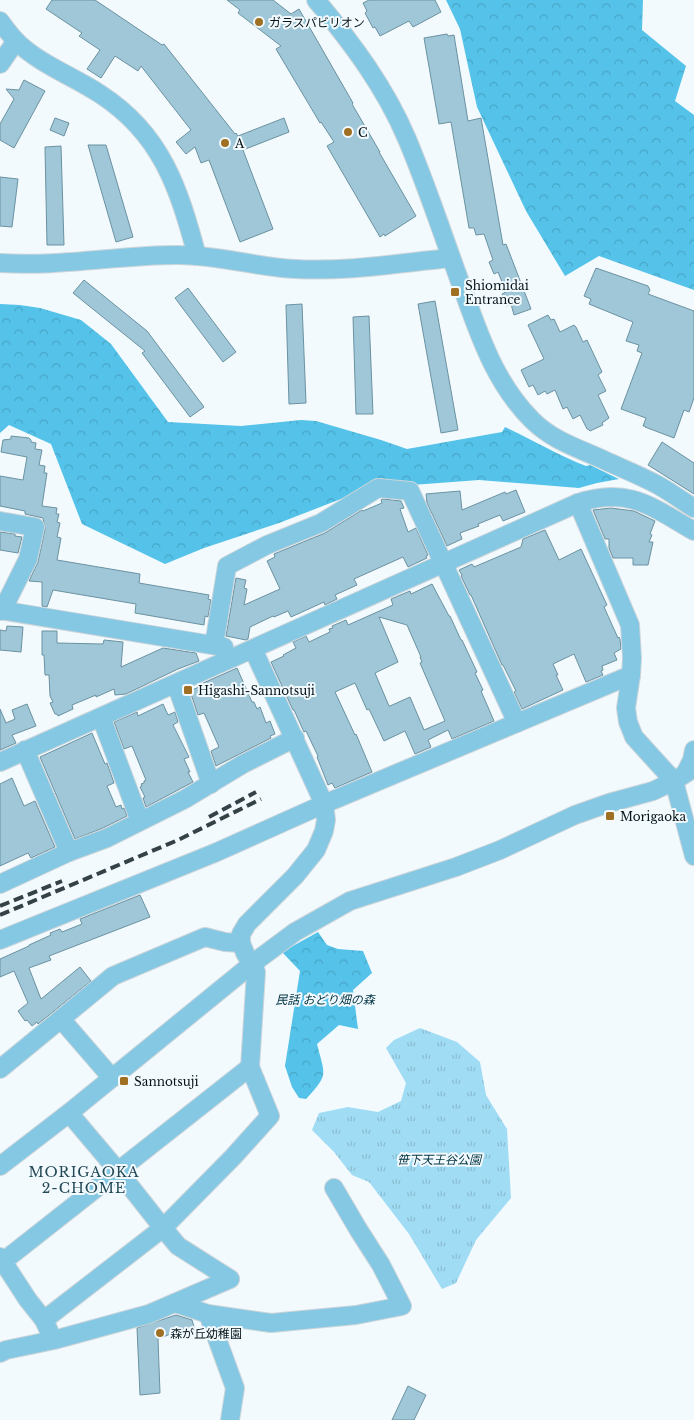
<svg xmlns="http://www.w3.org/2000/svg" width="694" height="1420" viewBox="0 0 694 1420" font-family="'Libre Baskerville','Noto Sans JP',serif">
  <defs>
    <pattern id="grass-tufts" width="24" height="20" patternUnits="userSpaceOnUse" patternTransform="scale(1.25)"><rect width="24" height="20" fill="#a1dcf5"/><path d="M3 7l-1-3M5 7V3M7 7l1-3M15 17l-1-3M17 17v-4M19 17l1-3" fill="none" stroke="#89bcd1"/></pattern>
    <pattern id="forest-crowns" width="20" height="18" patternUnits="userSpaceOnUse" patternTransform="scale(1.25)"><rect width="20" height="18" fill="#54c2e9"/><path d="M2 6a3 3 0 1 1 6 0M12 15a3 3 0 1 1 6 0" fill="none" stroke="#48a6c7"/></pattern>
  </defs>
  <rect width="100%" height="100%" fill="#f2fafe"/>
  <polygon fill="url(#grass-tufts)" points="420,1028 457,1042 480,1062 486,1095 507,1129 511,1198 476,1240 456,1283 442,1289 409,1234 369,1182 352,1175 334,1152 312,1130 319,1113 348,1107 378,1112 401,1101 406,1083 386,1048 394,1040"/>
  <g fill="url(#forest-crowns)">
    <polygon points="446,0 643,0 642,30 686,66 675,101 694,115 694,290 599,256 565,276 526,211 477,107 460,29"/>
    <path d="M 0,304 L 20,305 L 40,308 L 81,320 L 111,344 L 168,422 L 241,426 L 301,420 L 316,421 L 381,440 L 407,449 L 502,432 L 505,427 C 533,440 558,455 586,466 L 590,465 L 619,479 L 597,483 L 579,488 L 479,480 L 412,485 L 377,485 L 279,523 L 204,548 L 165,564 L 82,524 L 51,444 L 9,425 L 0,433 Z"/>
    <path d="M 318,932 L 327,945 L 338,949 L 363,951 L 372,973 L 353,990 L 358,1029 L 339,1025 L 317,1044 C 325,1076 329,1074 306,1099 L 299,1098 L 292,1087 L 285,1066 L 300,971 L 282,952 Z"/>
  </g>
  <g fill="#9fc7d8" stroke="#6b92a1" fill-rule="evenodd">
    <polygon points="52,0 95,0 162,45 164,44 235,134 236,133 238,136 284,118 289,132 243,150 273,229 240,242 209,160 201,163 195,147 186,154 176,142 191,130 141,66 138,71 115,56 101,78 87,69 100,50 79,36 82,33 46,9"/>
    <polygon points="227,0 273,0 291,14 299,9 353,103 352,104 380,152 379,152 416,216 385,236 384,234 380,237 327,146 334,142 321,122 320,123 276,49 281,46 238,13 240,10"/>
    <polygon points="369,0 435,0 441,12 413,27 409,21 380,36 375,27 373,28 365,13 367,11 363,3"/>
    <polygon points="447,34 448,36 454,35 468,121 481,118 503,245 506,244 531,309 514,315 511,304 506,306 502,294 506,292 498,272 494,274 489,262 493,260 484,234 476,235 474,228 469,228 451,122 439,124 424,38"/>
    <polygon points="24,80 45,91 14,148 0,140 0,124 14,99 6,89 19,90"/>
    <polygon points="55,118 69,123 64,136 50,130"/>
    <polygon points="88,145 106,145 133,237 116,242"/>
    <polygon points="61,146 64,245 47,245 45,147"/>
    <polygon points="0,177 18,179 12,227 0,226"/>
    <polygon points="596,268 648,286 650,290 648,294 694,311 694,398 689,412 684,410 674,438 645,427 645,426 643,426 646,418 621,409 642,353 637,351 639,345 626,341 633,322 589,304 591,299 584,296"/>
    <polygon points="84,280 147,331 204,407 190,417 142,353 145,351 73,293"/>
    <polygon points="188,288 236,352 223,362 175,298"/>
    <polygon points="435,301 458,430 441,433 418,304"/>
    <polygon points="302,304 306,403 289,404 286,305"/>
    <polygon points="548,315 551,320 554,319 560,332 574,325 576,327 583,342 587,340 602,372 598,375 606,391 598,395 609,418 602,423 603,425 590,431 588,429 587,429 580,415 573,419 567,407 563,409 555,390 547,394 545,391 538,395 533,385 529,387 521,370 544,359 528,325"/>
    <polygon points="369,316 373,414 356,414 353,317"/>
    <polygon points="11,436 29,438 31,440 31,442 36,443 35,449 42,450 39,465 45,466 44,473 47,473 42,506 57,508 56,514 59,514 57,522 60,523 57,537 61,538 57,560 140,574 139,583 209,595 208,599 211,600 208,617 205,616 204,625 135,613 136,604 53,590 47,607 42,606 42,582 29,581 38,562 45,529 43,518 25,514 25,511 0,506 0,476 23,480 27,457 1,452 3,440 11,439"/>
    <polygon points="662,442 694,463 694,494 648,465"/>
    <polygon points="516,490 525,512 503,521 500,515 478,524 479,526 460,533 462,539 447,546 427,503 426,494 460,491 462,510 505,492 506,494"/>
    <polygon points="383,499 401,501 404,508 400,509 408,532 416,528 428,555 426,556 427,558 408,567 403,557 354,579 357,585 335,595 337,599 325,605 324,602 291,617 288,611 274,617 273,616 250,627 248,639 246,640 226,636 236,578 246,580 244,588 247,589 244,605 280,589 267,561 275,557 274,554 325,533 362,510 363,511 382,503 381,500"/>
    <polygon points="611,508 634,511 655,521 650,534 652,535 649,542 653,542 648,565 633,565 633,558 613,558 609,548 609,539 605,539 593,510"/>
    <polygon points="545,530 559,560 581,549 607,605 604,607 618,638 619,637 620,639 621,649 614,653 617,660 602,666 603,670 601,671 603,675 586,682 574,654 553,664 558,675 556,675 563,690 522,709 514,692 516,691 503,665 502,665 471,595 470,595 461,576 462,575 459,570 472,564 474,567 521,547 523,539"/>
    <polygon points="0,532 15,534 15,536 22,537 18,553 0,550"/>
    <path d="M 432,584 L 449,616 L 450,616 L 461,640 L 462,640 L 477,672 L 475,673 L 483,690 L 481,691 L 494,721 L 452,739 L 448,730 L 428,740 L 431,747 L 415,754 L 405,731 L 384,741 L 369,709 L 367,710 L 355,683 L 335,692 L 355,735 L 356,734 L 372,772 L 335,788 L 332,783 L 328,785 L 317,757 L 318,756 L 306,731 L 304,732 L 294,710 L 293,710 L 271,662 L 284,656 L 283,655 L 296,648 L 293,642 L 306,636 L 309,642 L 330,632 L 329,629 L 333,628 L 332,626 L 346,620 L 348,625 L 393,605 L 391,599 L 410,591 L 411,594 ZM 379,617 L 407,625 L 421,657 L 420,657 L 422,662 L 420,663 L 445,721 L 424,730 L 410,697 L 390,706 L 389,706 L 375,673 L 398,662 Z"/>
    <polygon points="7,626 23,627 21,652 0,650 0,630 6,631"/>
    <polygon points="42,631 57,631 57,643 103,644 104,640 123,642 121,667 163,648 196,653 199,661 178,669 126,694 115,695 114,689 96,697 96,695 72,705 73,709 58,716 57,714 55,714 50,703 53,702 50,696 49,675 45,675 44,655 42,655"/>
    <polygon points="237,668 252,702 254,702 257,709 260,707 266,723 270,721 275,734 270,736 271,738 216,766 211,751 219,747 204,713 198,715 190,691 201,686 201,684"/>
    <polygon points="27,704 36,726 12,735 16,743 0,750 0,709 6,723 15,719 12,710"/>
    <polygon points="163,704 168,715 175,712 178,722 173,725 189,757 184,759 190,772 188,772 193,782 146,807 143,798 145,797 140,787 142,786 141,784 144,783 144,781 146,780 132,746 124,749 114,722 137,712 138,716"/>
    <polygon points="92,733 105,764 107,763 114,783 107,786 116,807 121,805 122,809 124,808 127,816 103,828 75,839 40,757"/>
    <polygon points="12,778 24,806 35,801 55,847 31,858 28,853 0,866 0,784"/>
    <polygon points="140,895 150,917 49,956 51,960 29,968 41,999 80,967 91,981 38,1024 37,1022 32,1026 27,1020 25,1021 18,1011 28,1003 14,971 0,977 0,959 29,946 29,945 51,935 50,933 60,929 62,932 82,924 80,919"/>
    <polygon points="176,1315 192,1320 195,1330 182,1334 178,1331 158,1339 160,1393 140,1395 137,1328"/>
    <polygon points="408,1386 426,1395 414,1420 392,1420"/>
  </g>
  <g fill="none" stroke-linecap="round" stroke-linejoin="round">
    <g stroke="#ccd5da" stroke-width="20">
      <g id="minor">
        <path d="M 316,0 C 352,43 385,87 407,139 C 429,191 446,245 466,298 C 482,343 498,386 532,420 C 553,441 578,448 604,460 C 621,468 639,475 656,484 C 669,491 681,500 694,508"/>
        <path d="M 0,21 C 5,28 11,36 17,42 C 41,65 73,76 100,94 C 162,134 179,189 197,256"/>
        <polyline points="0,64 16,41"/>
        <path d="M 0,263 C 60,267 119,255 178,255 C 218,255 256,267 295,269 C 347,272 399,263 451,258"/>
        <polyline points="578,503 630,625 632,658 631,675 626,708 628,722 634,737 674,781 694,856"/>
        <polyline points="0,521 35,527 28,559 2,611"/>
        <polyline points="0,610 224,647"/>
        <polyline points="214,645 227,566 267,545 321,523 378,488 410,491 517,723"/>
        <polyline points="176,684 211,784"/>
        <polyline points="101,717 140,821"/>
        <polyline points="25,750 69,852"/>
        <path d="M 0,762 L 578,503 C 628,486 652,507 694,531"/>
        <polyline points="686,772 692,760 694,750"/>
        <polyline points="0,884 69,852 107,838 185,799 243,764 295,738"/>
        <polyline points="0,940 217,852 324,804 631,675"/>
        <polyline points="61,1019 112,1078"/>
        <polyline points="0,1069 113,976 205,937 225,942 241,943"/>
        <polyline points="69,1113 118,1171 163,1228 233,1157 270,1116 250,1067 256,972 245,953 241,943 241,934 247,924 295,876 316,850 324,831 326,820 324,804 319,793 253,649"/>
        <polyline points="0,1166 69,1113 252,964 295,932 350,901 456,867 500,850 575,815 609,803 653,791 674,781 694,768"/>
        <polyline points="0,1257 28,1300 44,1320 49,1331"/>
        <polyline points="0,1264 250,1067"/>
        <polyline points="175,1303 208,1314 271,1323 356,1315 402,1306 381,1265 358,1229 334,1188"/>
        <polyline points="208,1314 235,1388 230,1420"/>
        <polyline points="44,1320 163,1228 178,1246 230,1279"/>
        <polyline points="0,1353 6,1350 54,1340 149,1314 230,1279"/>
      </g>
    </g>
    <use href="#minor" stroke="#84c8e3" stroke-width="18"/>
    <g stroke="#344247" stroke-width="4" stroke-dasharray="10 5" stroke-linecap="butt">
      <polyline points="209,817 256,792"/>
      <polyline points="0,906 62,881"/>
      <polyline points="0,915 178,840 261,799"/>
    </g>
  </g>
  <g fill="#9f6f23" stroke="#f2fafe" stroke-width="2">
    <circle cx="259" cy="22" r="5"/>
    <circle cx="348" cy="132" r="5"/>
    <circle cx="225" cy="143" r="5"/>
    <rect x="450" y="287" width="10" height="10" rx="2.5"/>
    <rect x="183" y="685" width="10" height="10" rx="2.5"/>
    <rect x="605" y="811" width="10" height="10" rx="2.5"/>
    <rect x="119" y="1076" width="10" height="10" rx="2.5"/>
    <circle cx="160" cy="1333" r="5"/>
  </g>
  <g text-anchor="middle" dominant-baseline="central" stroke-width="4" stroke-linejoin="round" paint-order="stroke">
    <g font-size="12" fill="#06151a" stroke="#f2fafe" text-anchor="start">
      <text x="269" y="22">ガラスパビリオン</text>
      <text x="358" y="132">C</text>
      <text x="235" y="143">A</text>
      <text x="465" y="285">Shiomidai<tspan x="465" dy="14">Entrance</tspan></text>
      <text x="198" y="690">Higashi-Sannotsuji</text>
      <text x="620" y="816">Morigaoka</text>
      <text x="134" y="1081">Sannotsuji</text>
      <text x="170" y="1333">森が丘幼稚園</text>
    </g>
    <g font-size="12" font-style="italic" fill="#003242" stroke="#f2fafe">
      <text x="325" y="999">民話 おどり畑の森</text>
      <text x="439" y="1159">笹下天王谷公園</text>
    </g>
    <g font-size="14" letter-spacing="1" fill="#244957" stroke="#f2fafe">
      <text x="84" y="1172">MORIGAOKA<tspan x="84" dy="16">2-CHOME</tspan></text>
    </g>
  </g>
</svg>
